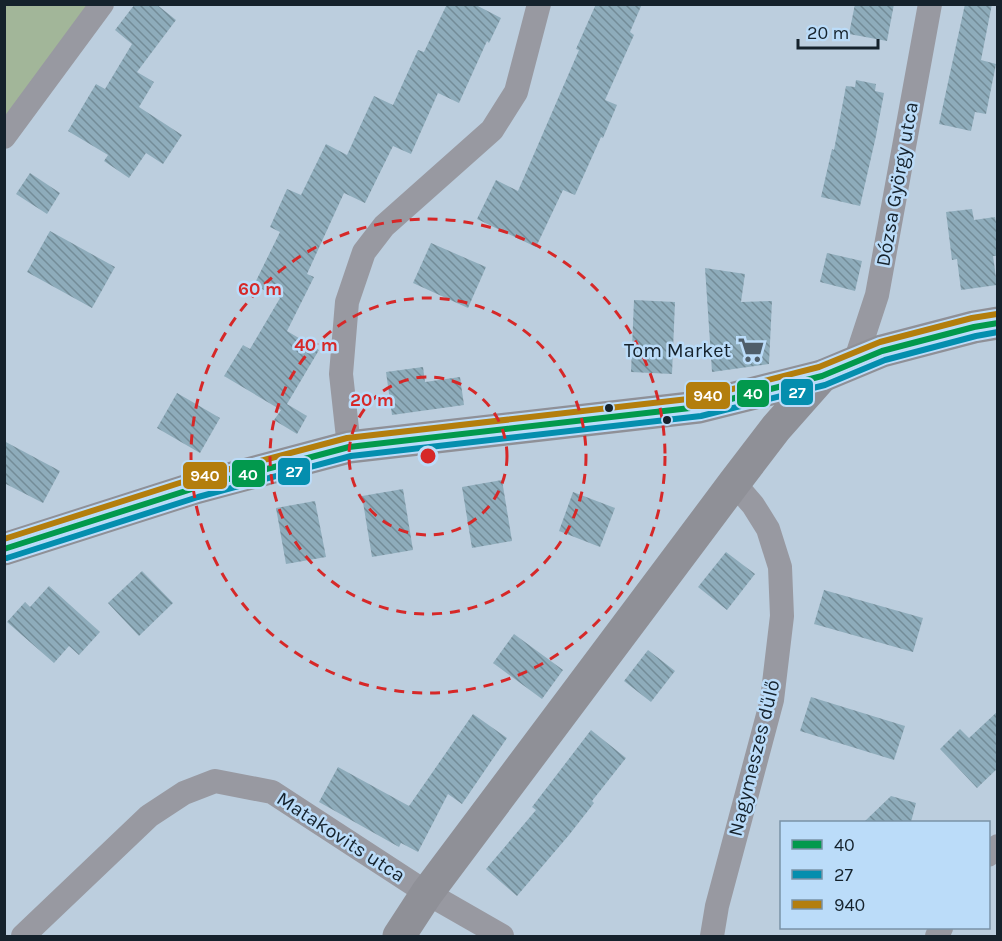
<svg xmlns="http://www.w3.org/2000/svg" width="1002" height="941" viewBox="0 0 1002 941" font-family="Karla,sans-serif">
  <defs>
    <pattern id="building-back-hatch" width="6" height="6" patternUnits="userSpaceOnUse" patternTransform="scale(1.5)"><rect width="6" height="6" fill="#8eacbb"/><path d="M-1 5l2 2M0 0l6 6M5-1l2 2" fill="none" stroke="#738c98"/></pattern>
  </defs>
  <rect width="100%" height="100%" fill="#bccede"/>
  <polygon fill="#a2b699" points="5,5 109,5 5,142"/>
  <g fill="url(#building-back-hatch)">
    <polygon points="135,4 156,4 176,20 137,72 154,82 139,107 182,135 163,164 146,153 129,178 104,161 108,155 68,131 96,84 105,89 132,44 115,30"/>
    <polygon points="447,4 474,4 501,18 489,43 487,41 459,103 438,93 411,154 393,146 365,203 344,193 307,274 314,277 287,331 319,350 287,404 307,416 297,434 274,420 281,410 224,376 243,345 250,349 280,298 254,285 280,232 270,227 287,189 301,195 326,144 347,155 374,96 393,105 418,50 424,52"/>
    <polygon points="596,4 642,4 630,32 634,35 605,100 617,105 603,138 601,137 575,195 563,190 536,247 477,219 496,180 518,191 579,50 576,49"/>
    <polygon points="855,4 894,4 887,41 849,34"/>
    <polygon points="965,4 992,4 981,60 996,64 986,114 975,112 971,131 939,124"/>
    <polygon points="856,80 876,84 875,91 884,93 876,136 860,206 821,197 832,149 834,150 846,86 855,87"/>
    <polygon points="30,173 60,193 47,214 16,194"/>
    <polygon points="972,209 974,220 995,217 998,233 998,256 993,256 997,285 961,290 957,259 952,260 946,212"/>
    <polygon points="50,231 115,267 92,308 27,272"/>
    <polygon points="431,243 486,267 468,308 413,283"/>
    <polygon points="827,253 862,261 855,291 820,282"/>
    <polygon points="705,268 745,274 741,302 772,301 769,364 712,372"/>
    <polygon points="634,300 675,302 672,374 631,372"/>
    <polygon points="423,367 425,382 460,377 464,405 392,415 386,372"/>
    <polygon points="177,393 220,418 200,453 157,428"/>
    <polygon points="4,441 60,471 43,503 4,483"/>
    <polygon points="502,480 512,541 472,548 462,487"/>
    <polygon points="403,489 413,550 372,557 362,496"/>
    <polygon points="573,492 615,508 600,547 559,531"/>
    <polygon points="315,501 326,557 286,564 276,508"/>
    <polygon points="726,552 755,574 727,610 698,587"/>
    <polygon points="142,571 173,603 139,636 108,603"/>
    <polygon points="49,586 100,632 79,655 69,646 54,663 7,622 25,602 30,607"/>
    <polygon points="824,590 923,618 913,652 814,624"/>
    <polygon points="514,634 563,670 542,699 493,663"/>
    <polygon points="648,650 675,671 651,702 624,681"/>
    <polygon points="811,697 905,726 894,760 800,731"/>
    <polygon points="998,711 998,768 977,788 940,749 960,729 969,738"/>
    <polygon points="473,714 507,738 462,804 448,794 418,852 401,843 399,847 319,802 338,767 409,806"/>
    <polygon points="591,730 626,758 592,801 594,803 569,835 517,896 486,869 536,810 532,807"/>
    <polygon points="891,796 916,803 911,822 864,822"/>
  </g>
  <g fill="none" stroke-linecap="round" stroke-linejoin="round">
    <g stroke="#9899a1" stroke-width="24">
      <polyline points="4,137 102,4"/>
      <polyline points="855,362 877,295 930,4"/>
      <polyline points="349,447 341,374 347,302 364,252 384,226 492,130 516,92 539,4"/>
      <polyline points="988,855 998,846"/>
      <polyline points="23,936 149,816 184,793 215,781 272,792 427,893 502,936"/>
      <polyline points="712,936 717,906 772,700 782,616 780,567 768,529 753,505 734,483"/>
      <polyline points="937,936 941,928"/>
    </g>
    <g stroke="#8f9097" stroke-width="33">
      <polyline points="4,549 195,488 349,447 699,407 822,376 882,351 974,327 998,323"/>
      <polyline points="399,936 427,893 734,483 776,428 822,376"/>
    </g>
    <g stroke="#bbdcf9" stroke-width="10">
      <polyline id="bus-1" points="4,549 195,488 349,447 699,407 822,376 882,351 974,327 998,323"/>
    </g>
    <g stroke="#bbdcf9" stroke-width="10">
      <polyline id="bus-2" points="7,558 198,497 351,456 701,416 825,385 885,360 976,336 998,332"/>
    </g>
    <g stroke="#bbdcf9" stroke-width="10">
      <polyline id="bus-3" points="4,539 192,479 347,438 697,398 819,367 880,342 972,318 997,314"/>
    </g>
    <use href="#bus-1" stroke="#02994d" stroke-width="6"/>
    <use href="#bus-2" stroke="#048eae" stroke-width="6"/>
    <use href="#bus-3" stroke="#b37e0d" stroke-width="6"/>
  </g>
  <g fill="none" stroke="#d62828" stroke-width="3" stroke-dasharray="10 8">
    <circle cx="428" cy="456" r="79"/>
    <circle cx="428" cy="456" r="158"/>
    <circle cx="428" cy="456" r="237"/>
  </g>
  <defs>
    <g id="supermarket-bare" transform="scale(2.07)"><path d="M-6-5.5h2.5l.6 2H6L4.5 2H-2.5L-4.4-4H-6ZM-1.5 3.2a1.3 1.3 0 1 0 .1 0ZM3 3.2a1.3 1.3 0 1 0 .1 0Z" fill="#4f5e6a" stroke="#bbdcf9" stroke-width="2.5" paint-order="stroke"/></g>
  </defs>
  <g fill-rule="evenodd">
    <use href="#supermarket-bare" x="751" y="350"/>
  </g>
  <g fill="#15222c" stroke="#bbdcf9" stroke-width="2">
    <circle cx="609" cy="408" r="5"/>
    <circle cx="667" cy="420" r="5"/>
  </g>
  <g text-anchor="middle" dominant-baseline="central" stroke-width="5" stroke-linejoin="round" paint-order="stroke">
    <g font-size="20" fill="#15222c" stroke="#bbdcf9">
      <text transform="translate(897 184) rotate(-80)">Dózsa György utca</text>
      <text transform="translate(754 758) rotate(-76)">Nagymeszes dűlő</text>
      <text transform="translate(341 837) rotate(33)">Matakovits utca</text>
    </g>
    <g font-size="20" fill="#15222c" stroke="#bbdcf9" text-anchor="end">
      <text x="731" y="350">Tom Market</text>
    </g>
  </g>
  <circle cx="428" cy="456" r="9" fill="#d62828" stroke="#bbdcf9" stroke-width="3"/>
  <g font-size="18" text-anchor="middle" font-weight="bold" fill="#d62828" stroke="#bbdcf9" stroke-width="5" stroke-linejoin="round" paint-order="stroke">
    <text x="260" y="295">60 m</text>
    <text x="316" y="351">40 m</text>
    <text x="372" y="406">20 m</text>
  </g>
  <g stroke="#bbdcf9" stroke-width="2">
    <rect x="780" y="378" width="34" height="28" rx="6" fill="#048eae"/>
    <rect x="736" y="379" width="34" height="29" rx="6" fill="#02994d"/>
    <rect x="685" y="381" width="46" height="29" rx="6" fill="#b37e0d"/>
    <rect x="277" y="457" width="34" height="29" rx="6" fill="#048eae"/>
    <rect x="231" y="459" width="35" height="29" rx="6" fill="#02994d"/>
    <rect x="182" y="461" width="46" height="29" rx="6" fill="#b37e0d"/>
  </g>
  <g font-size="16" text-anchor="middle" font-weight="bold" fill="#fff">
    <text x="797" y="398">27</text>
    <text x="753" y="399">40</text>
    <text x="708" y="401">940</text>
    <text x="294" y="477">27</text>
    <text x="248" y="480">40</text>
    <text x="205" y="481">940</text>
  </g>
  <rect width="1002" height="941" fill="none" stroke="#15222c" stroke-width="12"/>
  <rect x="780" y="821" width="210" height="108" fill="#bbdcf9" stroke="#7992a7" stroke-width="1.5"/>
  <rect x="792" y="840" width="30" height="9" fill="#02994d" stroke="#7992a7" stroke-width="1.5"/>
  <text x="834" y="851" font-size="18" fill="#15222c">40</text>
  <rect x="792" y="870" width="30" height="9" fill="#048eae" stroke="#7992a7" stroke-width="1.5"/>
  <text x="834" y="881" font-size="18" fill="#15222c">27</text>
  <rect x="792" y="900" width="30" height="9" fill="#b37e0d" stroke="#7992a7" stroke-width="1.5"/>
  <text x="834" y="911" font-size="18" fill="#15222c">940</text>
  <path d="M798 39v9h80v-9" fill="none" stroke="#15222c" stroke-width="3"/>
  <text x="807" y="39" font-size="18" fill="#15222c" stroke="#bbdcf9" stroke-width="4.5" paint-order="stroke">20 m</text>
</svg>
